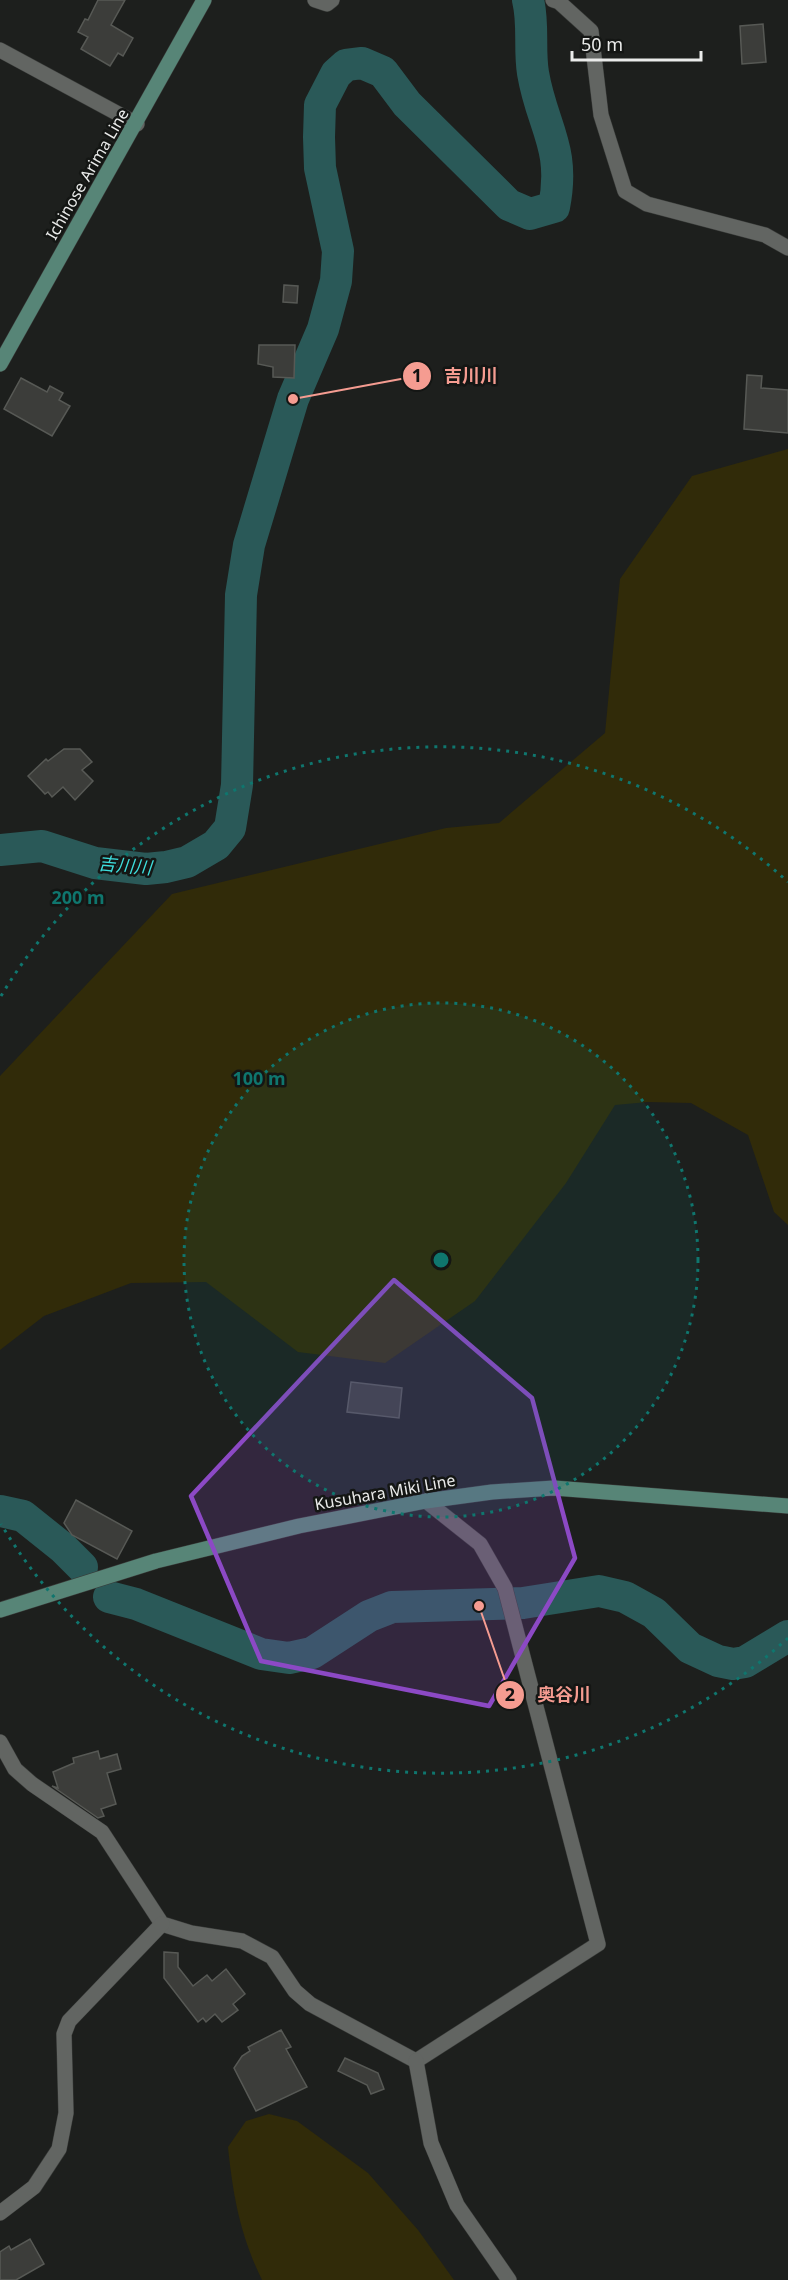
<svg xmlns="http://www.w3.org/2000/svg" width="788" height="2280" viewBox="0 0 788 2280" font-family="'Noto Sans','Noto Sans JP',sans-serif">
  <rect width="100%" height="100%" fill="#1d1f1d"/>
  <g fill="#312b09">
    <polygon points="788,449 788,1225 774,1212 748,1135 691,1103 648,1102 615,1105 566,1183 475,1301 385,1363 298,1352 206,1282 131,1283 44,1316 0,1350 0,1076 172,894 446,828 499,823 605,733 620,579 692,476"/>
    <path d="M 269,2114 L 297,2121 L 368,2173 L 418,2230 L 454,2280 L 262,2280 C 240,2235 233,2196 228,2147 L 246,2121 Z"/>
  </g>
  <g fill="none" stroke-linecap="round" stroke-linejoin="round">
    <g stroke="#2a5958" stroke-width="32">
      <path d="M 0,850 L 42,846 L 95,863 L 146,869 L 166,867 L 187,862 L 216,845 L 230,828 L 237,785 L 241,595 L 249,545 L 293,399 L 323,329 L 336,281 L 338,251 L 320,168 L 319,137 L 320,105 L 336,74 L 346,65 L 362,63 L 383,72 L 407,104 L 509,205 L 530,214 L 554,207 C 566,147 542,127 533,73 C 529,49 534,24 528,0"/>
      <polyline points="0,1511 23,1516 63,1548 82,1567"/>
      <polyline points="109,1597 136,1604 261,1654 289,1658 312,1653 369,1616 392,1607 523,1603 599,1591 625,1597 654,1613 690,1648 718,1661 733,1664 745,1662 788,1636"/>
    </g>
  </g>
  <g fill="#3c3d3a" stroke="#575955" stroke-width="1.5">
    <polygon points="98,0 125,0 111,25 133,38 123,56 118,53 110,66 81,49 88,37 78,32 85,19 88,20"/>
    <polygon points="763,24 766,62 742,64 740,26"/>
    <polygon points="284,285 298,286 297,303 283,302"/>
    <polygon points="259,345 295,345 294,378 273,377 273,367 258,364"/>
    <polygon points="747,375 762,376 761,388 788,390 788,433 744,429"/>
    <polygon points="21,378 47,392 50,386 63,393 59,400 70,406 52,436 4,409"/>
    <polygon points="64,749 80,749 92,762 82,770 93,781 75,800 63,787 52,797 48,792 45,794 28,776 46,759 48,761"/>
    <polygon points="351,1382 402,1388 399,1418 347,1412"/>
    <polygon points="76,1500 132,1531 117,1559 72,1535 64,1523"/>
    <polygon points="98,1751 100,1759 117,1754 121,1769 107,1773 116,1804 101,1809 104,1816 98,1818 52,1786 58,1788 53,1772 74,1763 73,1758"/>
    <polygon points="164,1952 178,1953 178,1967 193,1986 207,1975 212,1981 226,1969 245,1994 233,2004 238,2010 222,2022 215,2014 206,2022 203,2018 198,2022 164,1978"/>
    <polygon points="281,2030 291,2047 286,2049 307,2087 256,2111 234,2068 242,2056 250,2051 248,2047"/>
    <polygon points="345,2058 378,2073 384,2089 371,2094 367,2085 338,2071"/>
    <polygon points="30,2239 44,2264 16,2280 0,2280 0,2252 9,2246 11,2250"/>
  </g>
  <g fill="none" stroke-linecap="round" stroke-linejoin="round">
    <g stroke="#393b39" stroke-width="16">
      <g id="street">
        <polyline points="315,0 327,4 332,0"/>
        <polyline points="553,0 559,2 591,31 601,115 625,191 647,204 765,235 788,248"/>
        <polyline points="0,50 137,124"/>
        <polyline points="0,1742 15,1769 32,1784 102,1832 162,1924 191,1933 242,1941 272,1957 295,1991 310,2004 416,2061"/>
        <polyline points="416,2061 598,1944 505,1588 480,1544 426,1501"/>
        <polyline points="416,2061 431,2143 457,2205 509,2280"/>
        <polyline points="0,2213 34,2187 59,2149 66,2113 64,2034 69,2021 162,1924"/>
      </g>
    </g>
    <g stroke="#393b39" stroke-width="16">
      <g id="secondary">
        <polyline points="0,364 204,0"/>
        <polyline points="0,1610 156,1561 299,1526 426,1501 492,1492 554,1488 788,1506"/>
      </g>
    </g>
    <use href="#street" stroke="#626562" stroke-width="15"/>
    <use href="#secondary" stroke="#578577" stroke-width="15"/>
  </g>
  <path fill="#8c49c5" fill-opacity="0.2" stroke="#8c49c5" stroke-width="4.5" stroke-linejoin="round" d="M 394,1280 L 532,1398 L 575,1558 L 489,1706 L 261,1661 L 191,1496 Z"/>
  <circle cx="441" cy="1260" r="257" fill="#0f766e" fill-opacity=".12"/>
  <g fill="none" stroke="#0f766e" stroke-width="3" stroke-dasharray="3 6">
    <circle cx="441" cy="1260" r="257"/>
    <path d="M788 1638A513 513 0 0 1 1 1524M1 996A513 513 0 0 1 788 882"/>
  </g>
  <g text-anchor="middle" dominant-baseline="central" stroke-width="5" stroke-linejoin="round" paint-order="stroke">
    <g font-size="16" fill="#eaebea" stroke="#141614">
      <text transform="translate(87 174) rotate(-60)">Ichinose Arima Line</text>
      <text transform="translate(385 1492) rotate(-10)">Kusuhara Miki Line</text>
    </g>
    <g font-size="18" font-style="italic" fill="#3ededd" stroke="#141614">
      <text transform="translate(125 865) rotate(5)">吉川川</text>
    </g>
  </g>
  <circle cx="441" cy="1260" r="9" fill="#0f766e" stroke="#141614" stroke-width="3"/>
  <g font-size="18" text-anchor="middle" font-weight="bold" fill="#0f766e" stroke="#141614" stroke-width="5" stroke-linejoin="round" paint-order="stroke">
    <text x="78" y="904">200 m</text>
    <text x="259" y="1085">100 m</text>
  </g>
  <path fill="none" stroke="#f59c91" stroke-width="2" d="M293 399L417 376M479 1606L510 1695"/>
  <g fill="#f59c91" stroke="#141614" stroke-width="2">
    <circle cx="293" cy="399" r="6"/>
    <circle cx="479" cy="1606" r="6"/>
    <circle cx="417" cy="376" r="15"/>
    <circle cx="510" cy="1695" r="15"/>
  </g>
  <g font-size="18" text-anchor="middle" font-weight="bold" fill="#111">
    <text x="417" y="382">1</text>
    <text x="510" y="1701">2</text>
  </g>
  <g font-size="18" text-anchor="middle" font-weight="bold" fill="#f59c91" stroke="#141614" stroke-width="5" stroke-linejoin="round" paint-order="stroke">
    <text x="471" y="382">吉川川</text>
    <text x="564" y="1701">奥谷川</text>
  </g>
  <path d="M572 51v9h129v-9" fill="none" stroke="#eaebea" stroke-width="3"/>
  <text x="581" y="51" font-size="18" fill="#eaebea" stroke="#141614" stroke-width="4.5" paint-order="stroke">50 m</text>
</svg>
